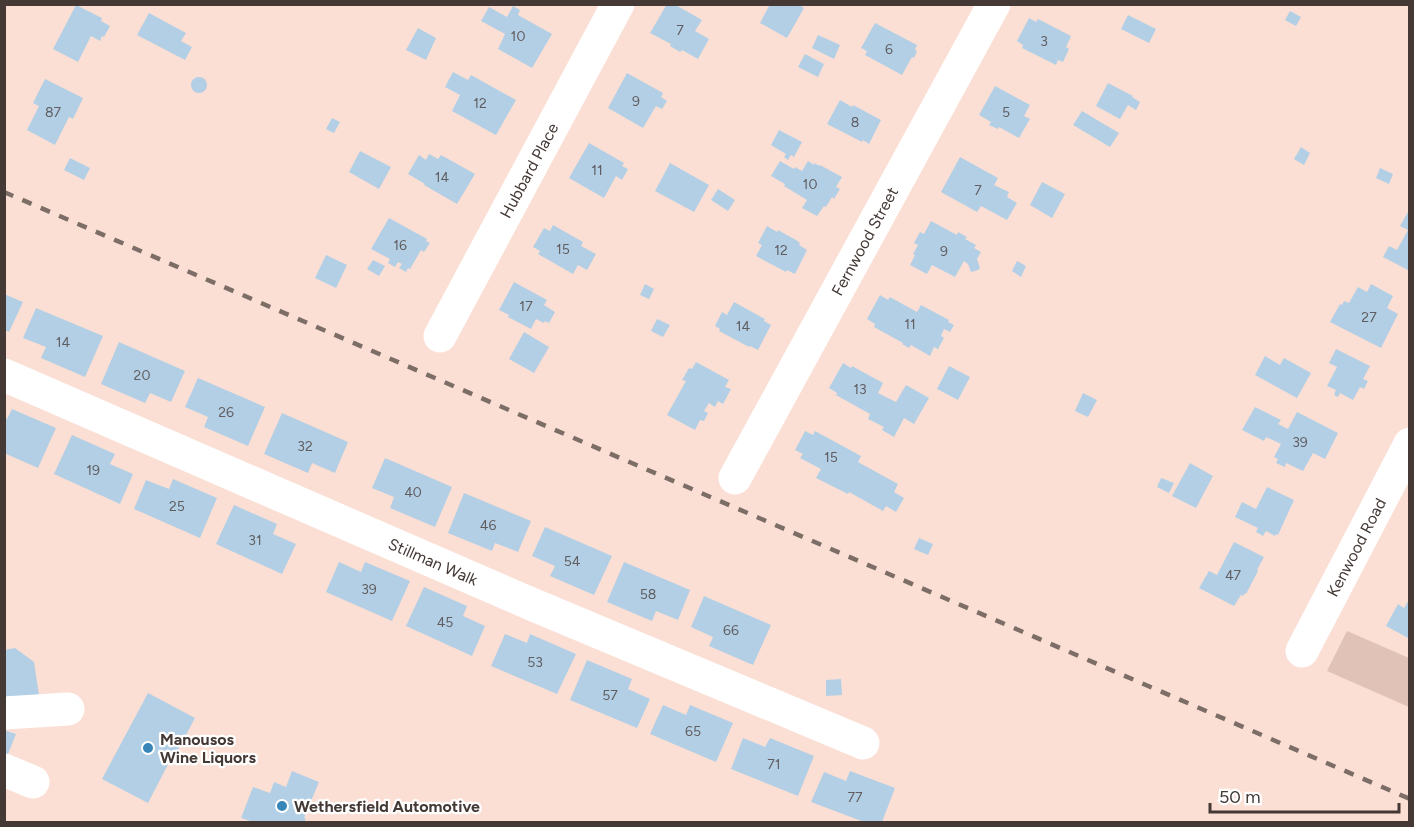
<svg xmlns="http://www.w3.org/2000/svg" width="1414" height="827" viewBox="0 0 1414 827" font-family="Figtree,sans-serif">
  <rect width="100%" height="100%" fill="#fbdfd4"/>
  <polygon fill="#e0c2b6" points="1347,631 1409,658 1409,707 1327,671"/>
  <g fill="#b3cfe5">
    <polygon points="667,4 674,4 702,20 695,31 709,39 698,59 682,50 680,52 670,46 671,44 650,33"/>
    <polygon points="770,4 798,4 804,8 787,38 760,23"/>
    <polygon points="76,5 102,18 101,21 110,26 104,37 102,36 100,41 91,36 78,62 53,49"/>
    <polygon points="513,6 520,10 518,15 552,34 532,68 498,49 505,34 481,21 489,7 507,17"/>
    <polygon points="1290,11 1301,17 1296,26 1285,20"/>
    <polygon points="149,13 186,33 181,41 192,47 185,60 137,35"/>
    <polygon points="1128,15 1156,29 1149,43 1121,29"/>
    <polygon points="1029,18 1036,22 1038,19 1071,36 1066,47 1069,49 1063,62 1058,60 1056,65 1022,48 1023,45 1017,41"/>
    <polygon points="875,23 917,45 915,50 917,51 914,58 912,57 902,75 865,55 867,51 861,48"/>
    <polygon points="418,28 436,38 426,60 406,50"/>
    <polygon points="818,35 840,45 834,59 812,48"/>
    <polygon points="805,54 824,64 818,77 798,67"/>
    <polygon points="453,72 468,80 471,75 516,100 496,135 452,111 460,95 445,87"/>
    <polygon points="627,73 663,93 661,97 667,101 662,109 656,106 643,128 608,108"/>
    <circle cx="199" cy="85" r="8"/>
    <polygon points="45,79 83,98 73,119 69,117 55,145 27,130 39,106 33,103"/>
    <polygon points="1108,83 1133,96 1132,97 1140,102 1136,110 1128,105 1120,119 1096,106"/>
    <polygon points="995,86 1030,105 1024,116 1030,119 1019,138 999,127 998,129 989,125 991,122 979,115"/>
    <polygon points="840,100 852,107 853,105 881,120 869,144 863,140 862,142 827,124"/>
    <polygon points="1082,111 1119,133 1110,147 1073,125"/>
    <polygon points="332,118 340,122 334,133 326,129"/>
    <polygon points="779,130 802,142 794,157 791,155 788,160 784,157 786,154 771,145"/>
    <polygon points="589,143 624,163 622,166 628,169 622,180 616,176 604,198 569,178"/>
    <polygon points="1301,147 1310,153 1304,165 1294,159"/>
    <polygon points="360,151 391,167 379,189 349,172"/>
    <polygon points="429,154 438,159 441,155 475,174 457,204 424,185 425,184 408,174 419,155 426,160"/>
    <polygon points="960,157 998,178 994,185 1009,192 1007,197 1017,203 1007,220 981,206 977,212 941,192"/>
    <polygon points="70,158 90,168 84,180 64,170"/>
    <polygon points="780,161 794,169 795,167 802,171 808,161 814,165 814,163 820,166 820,165 842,177 836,187 840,189 834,199 832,197 826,207 824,206 817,216 802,208 807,200 784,186 785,184 771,176"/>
    <polygon points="670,163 709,185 694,212 655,191"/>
    <polygon points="1380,168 1393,174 1389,184 1376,178"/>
    <polygon points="1042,182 1065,194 1052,218 1030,205"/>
    <polygon points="718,189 735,200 728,211 711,200"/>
    <polygon points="1408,212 1410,213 1410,271 1383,257 1389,246 1397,250 1408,230 1400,226"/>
    <polygon points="389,218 427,239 426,241 430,243 424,252 421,250 410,269 408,268 406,272 399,268 402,264 398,262 395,267 388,263 390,259 371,249"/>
    <polygon points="931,221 957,235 958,232 967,237 965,239 976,245 974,248 981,252 977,259 980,268 978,270 971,272 968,264 964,261 955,277 932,265 927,274 910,265 915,255 913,254 918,245 914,243 920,232 924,234"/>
    <polygon points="553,225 583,242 581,246 596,254 587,270 578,265 573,274 538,254 540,251 533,247 544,228 550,231"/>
    <polygon points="767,226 777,232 778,230 796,240 800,243 799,245 807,250 795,274 787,270 786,272 756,256 762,245 758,243"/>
    <polygon points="326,255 347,265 336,288 315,278"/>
    <polygon points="373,260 385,266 379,276 367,269"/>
    <polygon points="1017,261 1026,266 1021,277 1012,271"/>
    <polygon points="514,282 547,300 544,305 555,312 549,323 545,321 544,323 536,319 531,329 508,317 509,315 499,310"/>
    <polygon points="645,284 654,289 649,299 640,295"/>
    <polygon points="1371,284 1393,296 1387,308 1398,314 1381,348 1330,322 1340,304 1342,305 1344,301 1349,303 1358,287 1367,292"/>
    <polygon points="4,294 23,302 9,332 4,330"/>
    <polygon points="880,295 888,300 890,297 917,312 921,305 949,320 948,322 954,325 950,332 944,329 941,336 944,338 938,349 934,347 930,356 911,345 909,348 902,344 903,343 874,327 875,324 867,319"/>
    <polygon points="734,302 765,319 764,321 771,325 758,350 750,346 749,347 719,331 720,329 715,326 722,312 727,315"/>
    <polygon points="36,308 103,336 85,377 41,358 46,347 23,338"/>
    <polygon points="657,319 670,325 663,337 651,331"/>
    <polygon points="524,332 549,347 534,373 509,359"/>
    <polygon points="119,342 185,371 171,402 150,393 145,403 101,384"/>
    <polygon points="1336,349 1370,366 1363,379 1368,381 1364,389 1360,387 1353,400 1340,393 1338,397 1334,395 1336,390 1327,386 1337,367 1329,363"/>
    <polygon points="1265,356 1280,365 1284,358 1311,373 1297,398 1255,375"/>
    <polygon points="696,362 729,380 725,387 731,389 723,404 718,401 715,407 709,403 704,411 708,413 704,421 700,420 695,430 667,415 686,381 682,380 689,368 692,369"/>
    <polygon points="843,363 851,368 852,366 883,383 878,393 896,402 906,385 929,398 914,424 904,418 894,437 882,430 884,427 868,419 870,414 836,395 837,393 829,388"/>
    <polygon points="949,366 970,377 958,400 937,389"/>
    <polygon points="198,378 265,407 248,446 204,427 208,417 185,407"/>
    <polygon points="1083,393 1097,400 1088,417 1075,411"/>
    <polygon points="1255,407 1281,420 1278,424 1288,429 1297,412 1338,433 1325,459 1313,453 1303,471 1286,463 1285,467 1276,463 1278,459 1274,457 1281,444 1266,437 1264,441 1242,430"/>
    <polygon points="12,409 56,428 38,468 4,453 4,418 7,419"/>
    <polygon points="282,413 348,442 335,473 312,463 308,473 264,454"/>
    <polygon points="805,431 813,435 815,431 861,456 858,462 898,484 894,492 904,498 896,512 886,506 883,511 849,492 848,494 816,478 821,469 800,458 803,454 795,450"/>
    <polygon points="72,435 115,454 110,464 133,474 120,504 54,474"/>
    <polygon points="385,458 452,487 435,527 390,508 394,497 372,488"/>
    <polygon points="1190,463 1213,476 1196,508 1172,496"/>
    <polygon points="1161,478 1174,483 1169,493 1157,487"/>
    <polygon points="173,479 217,498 200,538 134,509 146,480 169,489"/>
    <polygon points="1267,487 1294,500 1278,535 1276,534 1275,536 1266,531 1263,536 1256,532 1258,528 1235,517 1242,502 1256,509"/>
    <polygon points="464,493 531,521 518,552 495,543 492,551 448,533"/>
    <polygon points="234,505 277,524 273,534 296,544 282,574 216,544"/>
    <polygon points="545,527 612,556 594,595 550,576 555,566 532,556"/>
    <polygon points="919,538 933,544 928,555 914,549"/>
    <polygon points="1234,542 1264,557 1257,570 1258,571 1246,594 1245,593 1243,596 1241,595 1234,606 1199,588 1209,571 1217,575"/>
    <polygon points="339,562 361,572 365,562 410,581 392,621 326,592"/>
    <polygon points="624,562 690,590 678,620 656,611 652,621 607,602"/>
    <polygon points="424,587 467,606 463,616 485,626 472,656 406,626"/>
    <polygon points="704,596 771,625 753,665 709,646 713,637 691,627"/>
    <polygon points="1410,598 1410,639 1386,626 1398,604 1404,608"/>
    <polygon points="505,634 527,643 530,634 576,654 557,694 491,666"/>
    <polygon points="15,648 34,662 39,695 4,706 4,650"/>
    <polygon points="587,660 632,679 628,689 650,699 637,728 570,700"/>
    <polygon points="841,679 842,695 826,696 826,680"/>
    <polygon points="148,693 195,718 176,754 174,753 148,803 102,779"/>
    <polygon points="663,705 686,715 690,705 733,723 716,762 650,734"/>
    <polygon points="4,730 16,734 6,759 4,758"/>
    <polygon points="743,738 765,747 770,738 814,756 798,796 731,769"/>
    <polygon points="292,771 319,782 304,818 306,819 304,822 253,822 241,818 253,787 270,793 274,782 286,787"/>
    <polygon points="850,771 895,788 882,822 864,822 811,802 824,772 846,781"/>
  </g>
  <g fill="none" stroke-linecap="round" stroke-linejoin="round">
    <g stroke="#fff" stroke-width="33">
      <path id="s1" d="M 440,336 L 618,4"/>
      <path id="s2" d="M 4,375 L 529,603 L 863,743"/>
      <path id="s3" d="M 735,478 L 994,4"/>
      <path id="s4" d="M 1302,651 L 1410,444"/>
      <polyline points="4,713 68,709"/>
      <polyline points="4,770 33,782"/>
    </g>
    <polyline stroke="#7d6d67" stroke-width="4.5" stroke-dasharray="10 10" stroke-linecap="butt" points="4,192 1410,799"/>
  </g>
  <g fill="#3886b8" stroke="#fff" stroke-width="2">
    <circle cx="148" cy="748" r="6"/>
    <circle cx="282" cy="806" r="6"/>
  </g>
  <g text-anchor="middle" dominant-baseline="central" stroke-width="4.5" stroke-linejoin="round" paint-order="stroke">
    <g font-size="14" fill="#605e61">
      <text x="680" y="30">7</text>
      <text x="518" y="36">10</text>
      <text x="1044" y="41">3</text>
      <text x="889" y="49">6</text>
      <text x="636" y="101">9</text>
      <text x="480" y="103">12</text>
      <text x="53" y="112">87</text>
      <text x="1006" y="112">5</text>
      <text x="855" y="122">8</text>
      <text x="597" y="170">11</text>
      <text x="442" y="177">14</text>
      <text x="810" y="184">10</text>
      <text x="978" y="190">7</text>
      <text x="400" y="245">16</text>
      <text x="563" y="249">15</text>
      <text x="781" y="250">12</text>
      <text x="944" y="251">9</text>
      <text x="526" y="306">17</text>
      <text x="1369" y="317">27</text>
      <text x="910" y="324">11</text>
      <text x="743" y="326">14</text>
      <text x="63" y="342">14</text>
      <text x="142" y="375">20</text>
      <text x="860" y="389">13</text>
      <text x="226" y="412">26</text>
      <text x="1300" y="442">39</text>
      <text x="305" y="446">32</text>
      <text x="831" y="457">15</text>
      <text x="93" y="470">19</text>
      <text x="413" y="492">40</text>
      <text x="177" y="506">25</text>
      <text x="488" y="525">46</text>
      <text x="255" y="540">31</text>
      <text x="572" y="561">54</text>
      <text x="1233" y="575">47</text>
      <text x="369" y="589">39</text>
      <text x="648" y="594">58</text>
      <text x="445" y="622">45</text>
      <text x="731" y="630">66</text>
      <text x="535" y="662">53</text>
      <text x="610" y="695">57</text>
      <text x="693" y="731">65</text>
      <text x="774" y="764">71</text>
      <text x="855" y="797">77</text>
    </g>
    <g font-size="16" fill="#443935" stroke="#fff">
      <text stroke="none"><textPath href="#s1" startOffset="188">Hubbard Place</textPath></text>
      <text stroke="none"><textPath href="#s3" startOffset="270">Fernwood Street</textPath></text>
      <text stroke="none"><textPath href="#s4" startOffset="117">Kenwood Road</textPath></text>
      <text stroke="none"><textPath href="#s2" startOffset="468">Stillman Walk</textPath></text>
    </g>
    <g font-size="16" font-weight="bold" fill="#443935" stroke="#fff" text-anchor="start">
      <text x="160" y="739">Manousos<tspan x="160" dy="18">Wine Liquors</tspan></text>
      <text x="294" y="806">Wethersfield Automotive</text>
    </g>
  </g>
  <rect width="1414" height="827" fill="none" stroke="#443935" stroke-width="12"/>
  <path d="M1210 803v9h189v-9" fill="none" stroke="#443935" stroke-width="3"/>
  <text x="1219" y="803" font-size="18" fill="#443935" stroke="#ffffff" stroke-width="4.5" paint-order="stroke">50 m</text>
</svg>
